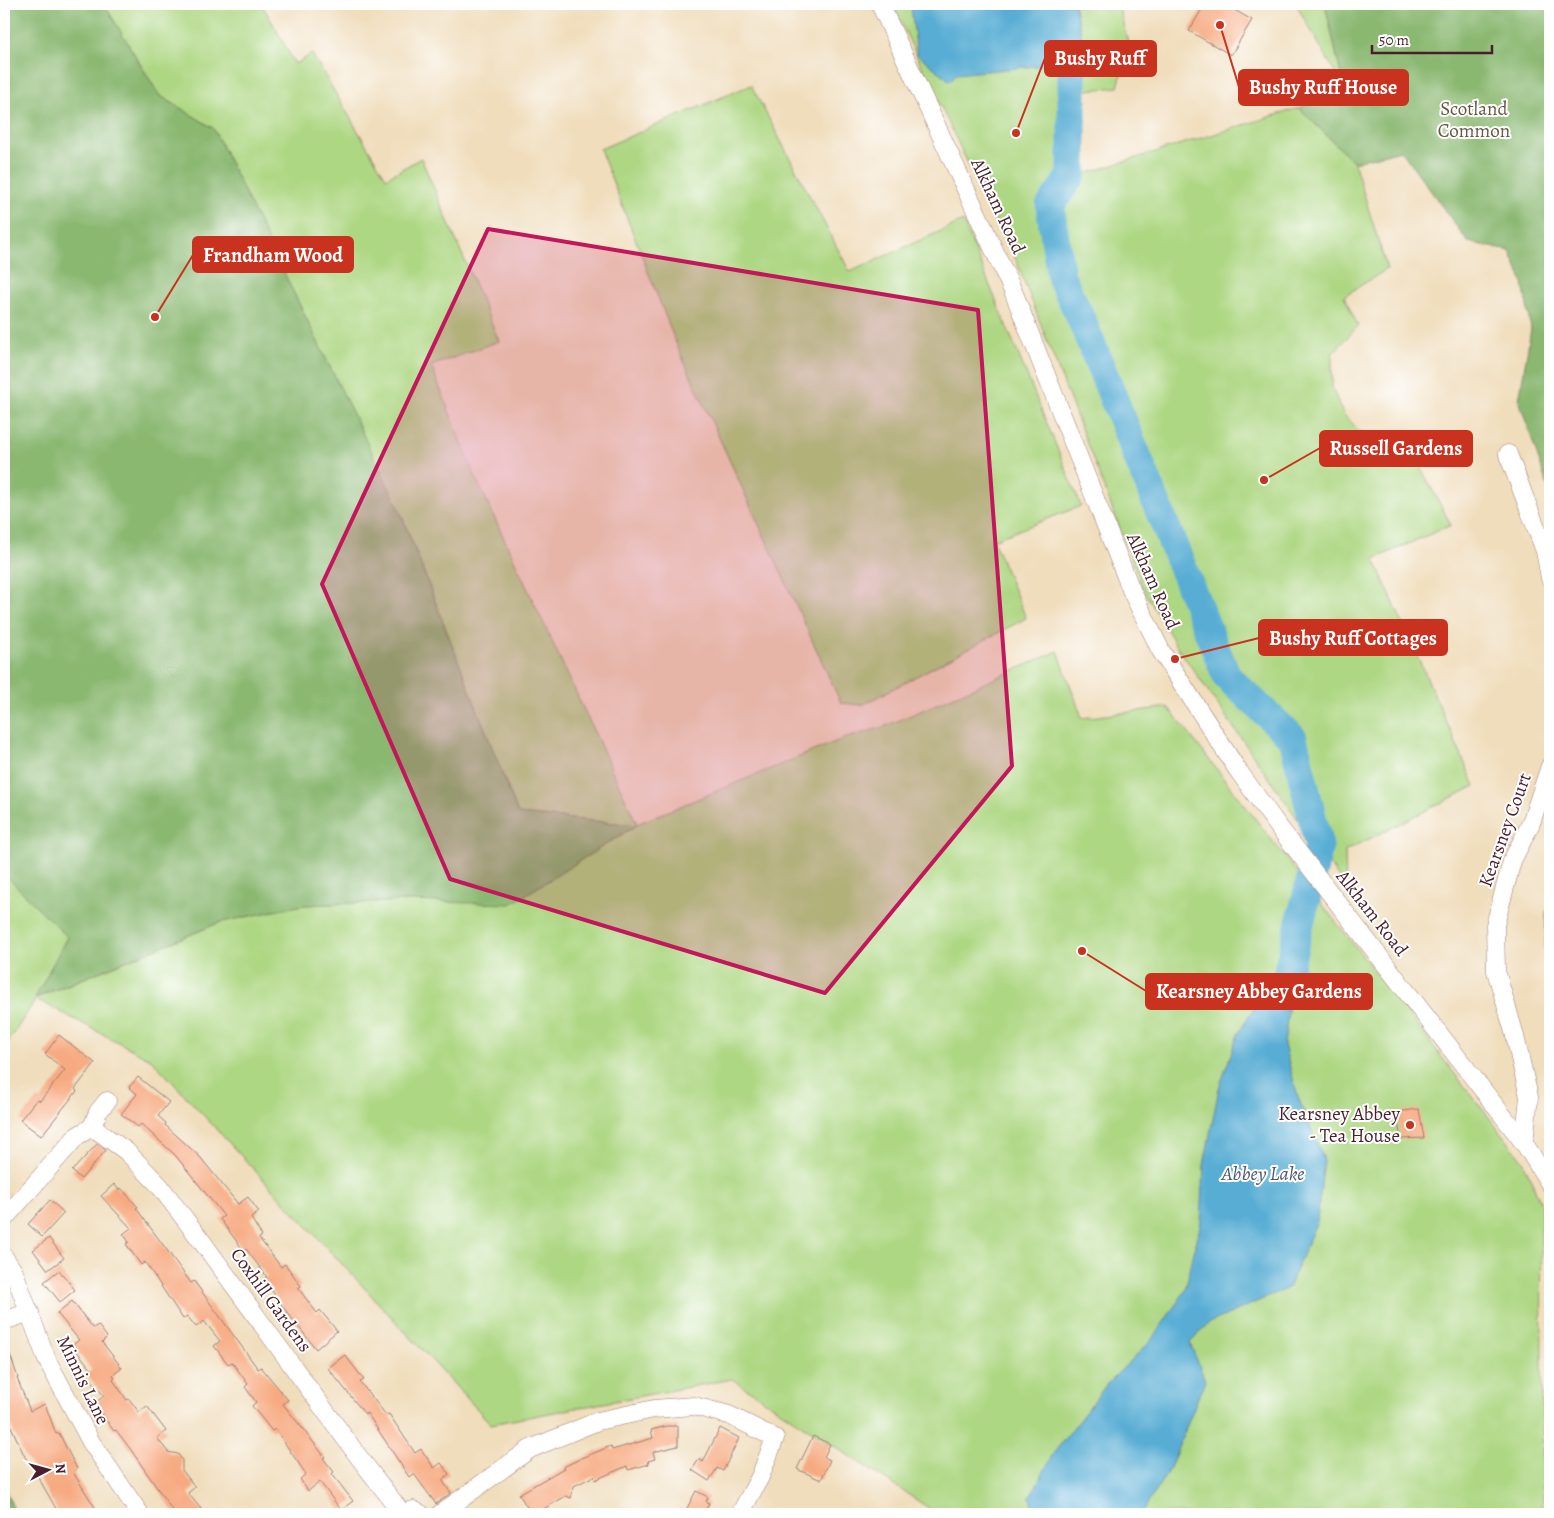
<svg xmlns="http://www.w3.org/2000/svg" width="1554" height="1518" viewBox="0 0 1554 1518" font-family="Alegreya,serif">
  <rect width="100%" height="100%" fill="#fff"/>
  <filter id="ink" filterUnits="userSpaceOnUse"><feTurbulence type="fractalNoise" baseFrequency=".02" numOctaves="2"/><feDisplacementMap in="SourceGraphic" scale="10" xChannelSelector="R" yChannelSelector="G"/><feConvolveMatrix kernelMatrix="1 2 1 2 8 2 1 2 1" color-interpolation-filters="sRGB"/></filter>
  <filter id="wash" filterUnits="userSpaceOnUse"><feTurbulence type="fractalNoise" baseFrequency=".0096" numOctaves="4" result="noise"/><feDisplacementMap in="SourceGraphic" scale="20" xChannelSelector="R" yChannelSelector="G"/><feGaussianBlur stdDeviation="1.12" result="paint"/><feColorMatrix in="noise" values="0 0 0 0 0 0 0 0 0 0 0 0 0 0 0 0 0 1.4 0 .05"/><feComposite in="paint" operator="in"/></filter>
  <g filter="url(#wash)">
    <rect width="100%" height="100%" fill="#f0ddbc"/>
    <g fill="#aed783" stroke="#7c7b57">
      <polygon points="104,4 262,4 295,64 312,54 386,178 421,158 499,341 431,366 475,476 637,824 840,740 886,726 1058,651 1082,718 1168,707 1523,1161 1541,1204 1543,1514 938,1514 732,1379 491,1424 152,1060 36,999 4,1048 4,874 67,937 36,998 221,922 303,905 407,901 637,825 518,814 398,506 213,128 159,95"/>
      <polygon points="892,4 1118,4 1129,47 1118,87 1077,91 1081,175 1299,108 1354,162 1387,269 1344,296 1358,326 1332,354 1332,388 1343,414 1361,432 1385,436 1402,432 1451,525 1374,559 1475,786 1345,851 1346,888 1178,648 1144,591 1014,255 993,216"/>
      <polygon points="1296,4 1325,4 1344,88"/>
      <polygon points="751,85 850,272 963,221 1081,506 993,540 1026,618 862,705 841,703 678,348 600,149"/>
      <polygon points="1550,907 1550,967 1545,958 1546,912"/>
    </g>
    <g fill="#8ab871" stroke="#6a6c4e">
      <polygon points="4,4 104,4 159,95 213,128 398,506 518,814 637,825 511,904 407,901 303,905 221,922 35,998 67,937 4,874"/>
      <polygon points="1325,4 1550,4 1550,494 1519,400 1531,329 1523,283 1510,251 1468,242 1401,150 1354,162 1299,108 1344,87"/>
      <polygon points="4,1487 16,1514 4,1514"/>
    </g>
    <g fill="#58add4" stroke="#516680">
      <polygon points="909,4 1074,4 1084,46 1072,76 1057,64 956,74 950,81 917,54 911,8"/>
      <polygon points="1273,978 1291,987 1284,1045 1298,1097 1324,1160 1317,1221 1288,1288 1209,1323 1190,1343 1205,1380 1170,1468 1141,1514 1033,1514 1030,1497 1053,1454 1107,1384 1150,1342 1185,1291 1201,1222 1204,1165 1219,1088 1238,1034"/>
    </g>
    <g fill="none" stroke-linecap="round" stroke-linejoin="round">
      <polyline stroke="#58add4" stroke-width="29" points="1072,76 1072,174 1050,206 1061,277 1080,316 1227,677 1293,738 1319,846 1285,983"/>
    </g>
    <g id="blocks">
      <g fill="#f7aa81">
        <polygon points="1205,4 1224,4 1252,20 1231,55 1189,31"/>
        <polygon points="59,1035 95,1063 75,1089 77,1091 41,1136 20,1120 37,1099 40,1101 65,1070 45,1054"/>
        <polygon points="138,1077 169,1102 158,1116 166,1123 165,1125 200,1157 238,1204 248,1197 259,1212 251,1218 262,1236 259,1238 281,1267 285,1264 301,1286 298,1288 317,1313 320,1310 337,1331 316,1349 286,1311 264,1279 267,1277 246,1249 244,1251 220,1219 224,1216 175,1155 141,1124 138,1127 121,1114 137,1094 129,1087"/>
        <polygon points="1419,1109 1424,1138 1401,1139 1396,1112"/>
        <polygon points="97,1144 106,1150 81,1179 72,1171"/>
        <polygon points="114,1184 119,1190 121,1188 138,1207 136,1208 191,1283 194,1281 258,1369 261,1367 288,1400 283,1404 325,1457 323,1458 334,1472 332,1474 353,1501 341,1510 320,1482 308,1491 300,1479 306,1474 275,1429 272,1431 252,1406 256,1402 245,1387 248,1384 232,1362 228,1364 214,1346 220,1341 204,1321 196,1327 187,1316 183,1319 145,1262 141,1265 126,1244 129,1242 123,1234 131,1228 101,1196"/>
        <polygon points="50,1200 64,1213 42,1237 28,1224"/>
        <polygon points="49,1238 64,1258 48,1270 33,1250"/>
        <polygon points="59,1270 75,1290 60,1302 44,1282"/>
        <polygon points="72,1301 93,1328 98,1325 107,1337 102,1342 122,1368 113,1375 115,1378 113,1380 127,1400 129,1399 139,1412 147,1406 166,1431 157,1438 168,1452 178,1454 182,1460 182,1470 195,1487 188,1493 205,1514 175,1514 131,1450 116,1430 114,1431 94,1404 104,1396 87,1374 92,1370 72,1345 79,1340 57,1313"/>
        <polygon points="6,1342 18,1378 17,1378 30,1411 45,1404 56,1434 59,1433 77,1469 73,1472 99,1514 59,1514 37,1475 25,1457 4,1411 4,1343"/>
        <polygon points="345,1355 364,1380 360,1382 386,1415 389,1414 415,1453 421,1449 434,1468 441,1463 449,1474 442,1480 451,1493 436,1504 414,1474 409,1477 367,1413 365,1414 328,1368"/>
        <polygon points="667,1426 678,1426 678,1446 653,1452 655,1459 648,1461 649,1464 628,1470 627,1466 595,1480 594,1476 574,1486 571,1498 566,1496 535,1514 531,1514 519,1494 564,1468 563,1467 582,1458 611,1446 612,1450 653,1438 651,1430"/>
        <polygon points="720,1428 739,1438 723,1471 717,1468 709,1481 692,1470 699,1459 703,1462"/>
        <polygon points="813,1436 830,1444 824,1457 830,1460 821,1480 797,1469"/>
        <polygon points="696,1491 708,1497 706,1502 709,1503 704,1514 684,1514"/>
      </g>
    </g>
  </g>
  <g filter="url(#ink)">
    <use href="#blocks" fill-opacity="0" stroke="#9d7e74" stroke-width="1"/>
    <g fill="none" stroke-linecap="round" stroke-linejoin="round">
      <g stroke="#9d7e74" stroke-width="19">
        <g id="minor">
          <polyline points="880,4 1013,291 1132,592 1161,651 1237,769 1278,826 1524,1143 1550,1184"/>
          <polyline points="1508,454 1545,551 1550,578"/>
          <polyline points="92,1127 126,1151 159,1185 203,1243 358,1456 402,1513"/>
          <polyline points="1524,1143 1529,1097 1514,1032 1496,971 1495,925 1512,861 1531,823 1550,766"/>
          <polyline points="4,1219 77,1136 92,1127 98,1112 107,1101"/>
          <polyline points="4,1257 14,1272 47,1360 91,1442 140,1514"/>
          <polyline points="4,1321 30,1312"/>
          <polyline points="401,1514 413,1510 421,1514"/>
          <polyline points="440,1514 530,1449 598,1421 654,1409 694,1406 729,1415 775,1438 760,1477 740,1514"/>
        </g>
      </g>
      <use href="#minor" stroke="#fff" stroke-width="18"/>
    </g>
  </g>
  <path fill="#c2185b" fill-opacity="0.2" stroke="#c2185b" stroke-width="4" stroke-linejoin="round" d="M 488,229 L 978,310 L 1012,766 L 825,993 L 450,879 L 322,584 Z"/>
  <circle fill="#c8321e" stroke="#fff" stroke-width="2" cx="1410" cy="1125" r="5"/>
  <g text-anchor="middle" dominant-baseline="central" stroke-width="4" stroke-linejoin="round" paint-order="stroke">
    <g font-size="19" fill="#685645" stroke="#fff">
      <text x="1474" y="109">Scotland<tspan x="1474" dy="22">Common</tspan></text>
    </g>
    <g font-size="19" fill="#4a1f2b" stroke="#fff">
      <text transform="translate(998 206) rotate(65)">Alkham Road</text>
      <text transform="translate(1153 581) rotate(66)">Alkham Road</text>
      <text transform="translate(1505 830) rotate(-70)">Kearsney Court</text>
      <text transform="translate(1372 913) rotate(52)">Alkham Road</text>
      <text transform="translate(271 1300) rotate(54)">Coxhill Gardens</text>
      <text transform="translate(83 1380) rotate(64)">Minnis Lane</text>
    </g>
    <g font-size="19" fill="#4a1f2b" stroke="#fff" text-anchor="end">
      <text x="1400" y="1114">Kearsney Abbey<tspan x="1400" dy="22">- Tea House</tspan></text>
    </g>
    <g font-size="20" font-style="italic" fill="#50586f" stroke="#fff">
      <text x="1263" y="1173">Abbey Lake</text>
    </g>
  </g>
  <path fill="none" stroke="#c8321e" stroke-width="2" d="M1016 133L1045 58M1220 25L1239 87M155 317L193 255M1264 480L1320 448M1175 659L1259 638M1082 951L1146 991"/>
  <g fill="#c8321e" stroke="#fff" stroke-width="2">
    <circle cx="1016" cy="133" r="5"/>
    <circle cx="1220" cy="25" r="5"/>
    <circle cx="155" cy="317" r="5"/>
    <circle cx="1264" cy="480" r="5"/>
    <circle cx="1175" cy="659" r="5"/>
    <circle cx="1082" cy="951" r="5"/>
  </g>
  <g fill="#c8321e" stroke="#c8321e" stroke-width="2">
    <rect x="1045" y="41" width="111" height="35" rx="5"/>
    <rect x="1239" y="70" width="169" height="35" rx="5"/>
    <rect x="193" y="237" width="160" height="35" rx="5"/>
    <rect x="1320" y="431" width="152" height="35" rx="5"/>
    <rect x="1259" y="620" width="188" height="35" rx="5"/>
    <rect x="1146" y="974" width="226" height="35" rx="5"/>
  </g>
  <g font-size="20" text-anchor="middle" font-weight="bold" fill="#fff">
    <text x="1100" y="65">Bushy Ruff</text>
    <text x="1323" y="94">Bushy Ruff House</text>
    <text x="273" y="262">Frandham Wood</text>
    <text x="1396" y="455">Russell Gardens</text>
    <text x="1353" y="645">Bushy Ruff Cottages</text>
    <text x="1259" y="998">Kearsney Abbey Gardens</text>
  </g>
  <rect width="1554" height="1518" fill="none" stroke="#fff" stroke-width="20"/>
  <g transform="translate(48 1470) rotate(84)" stroke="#ffffff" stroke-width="4" paint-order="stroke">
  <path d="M0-4L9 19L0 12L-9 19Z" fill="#4a1f2b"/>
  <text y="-8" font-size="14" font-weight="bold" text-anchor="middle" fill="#4a1f2b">N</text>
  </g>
  <path d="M1372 45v8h120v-8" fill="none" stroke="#4a1f2b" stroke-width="2.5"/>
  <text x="1379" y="45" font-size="15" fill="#4a1f2b" stroke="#ffffff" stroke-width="4" paint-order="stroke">50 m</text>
</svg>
